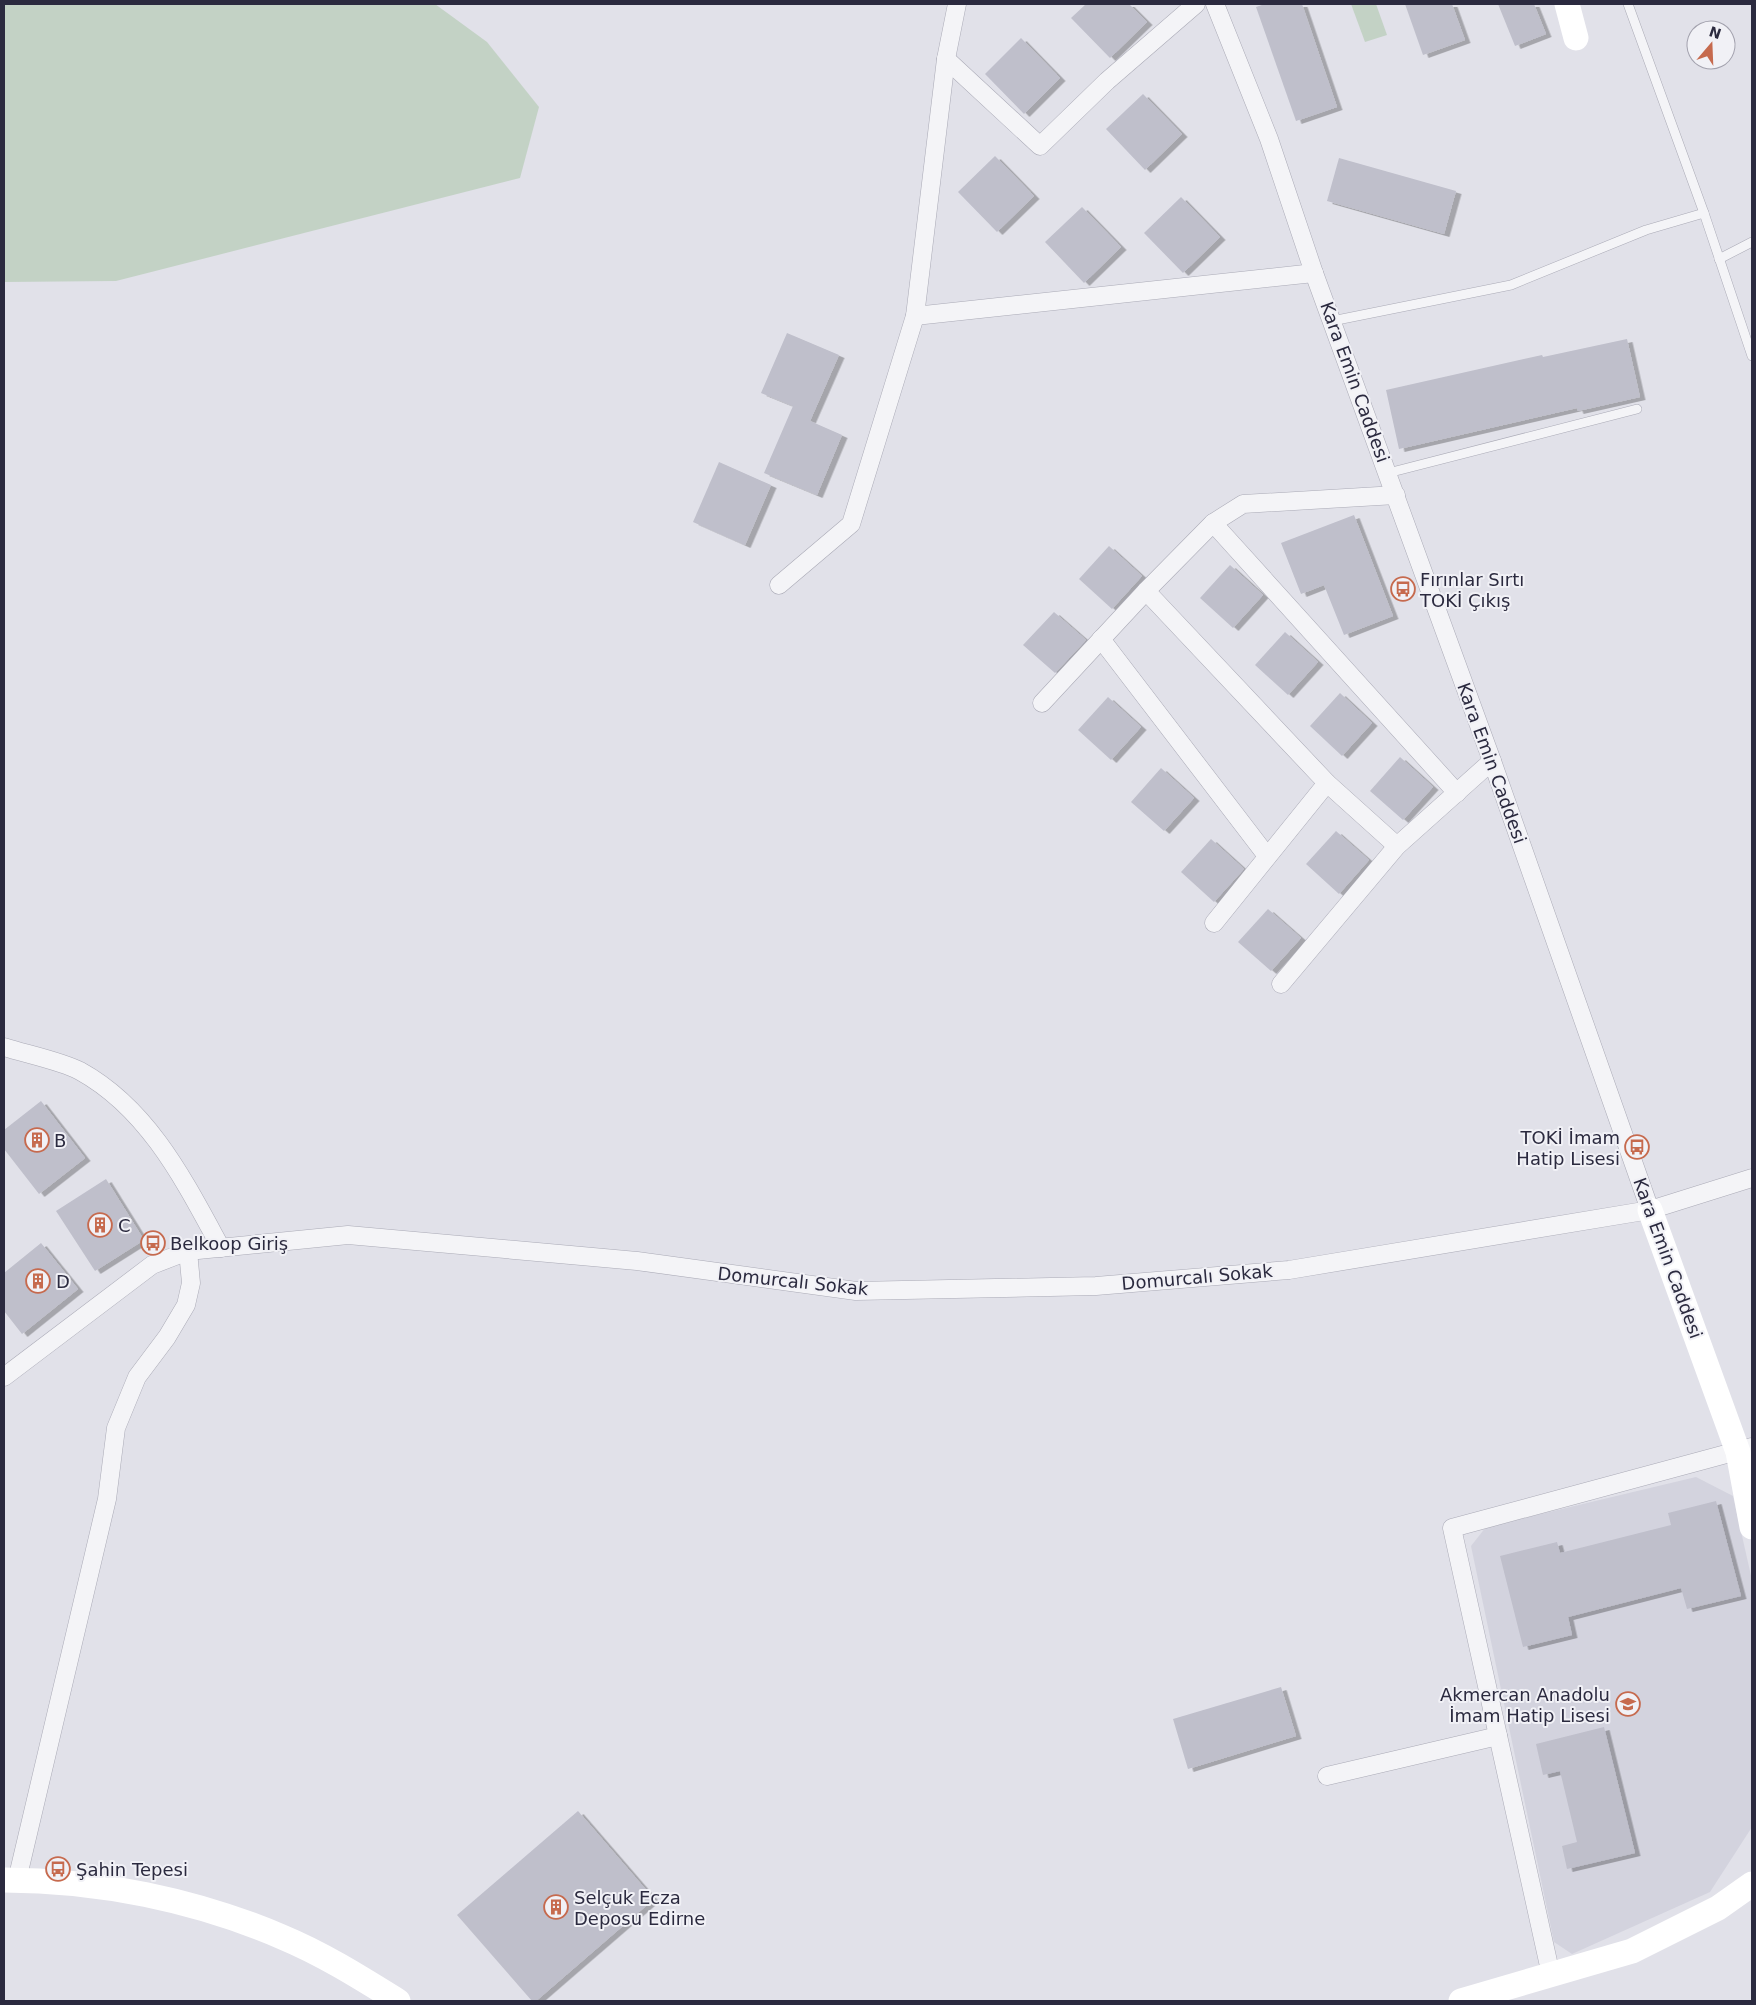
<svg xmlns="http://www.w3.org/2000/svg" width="1756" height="2005" viewBox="0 0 1756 2005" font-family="'DejaVu Sans',sans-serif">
  <defs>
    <filter id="shadow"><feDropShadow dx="5.5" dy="3" stdDeviation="0" flood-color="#0004"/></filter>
  </defs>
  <rect width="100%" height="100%" fill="#e1e1e9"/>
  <polygon fill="#d3d3de" points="1696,1477 1733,1496 1752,1580 1752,1827 1710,1892 1572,1954 1554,1942 1471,1546 1486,1527"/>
  <g fill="#c3d2c5">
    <polygon points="4,4 435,4 487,42 539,107 520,178 116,281 4,282"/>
    <polygon points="1351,4 1376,4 1387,35 1365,42"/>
  </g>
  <g fill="#bfbfcb" filter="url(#shadow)">
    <polygon points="1086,4 1129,4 1147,22 1110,58 1071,18"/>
    <polygon points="1265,4 1302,4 1337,107 1296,121 1256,7"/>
    <polygon points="1405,4 1452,4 1465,40 1423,55"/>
    <polygon points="1498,4 1534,4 1546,34 1515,46"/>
    <polygon points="1021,38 1060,78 1024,114 985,74"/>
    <polygon points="1143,94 1182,134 1145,170 1106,129"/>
    <polygon points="995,156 1034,196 997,232 958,192"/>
    <polygon points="1339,158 1456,191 1444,234 1327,201"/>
    <polygon points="1181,197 1220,237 1183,273 1144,233"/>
    <polygon points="1082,207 1121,247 1084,283 1045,242"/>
    <polygon points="787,333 839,355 810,421 842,435 817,495 764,473 793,406 761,393"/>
    <polygon points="1627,339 1640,397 1578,411 1577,408 1399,449 1386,390 1542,355 1543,357"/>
    <polygon points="719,462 771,485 745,545 693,522"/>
    <polygon points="1354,515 1393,616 1344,635 1324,585 1301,594 1281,543"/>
    <polygon points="1109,546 1142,576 1112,609 1079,579"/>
    <polygon points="1230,565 1263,595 1233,628 1200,598"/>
    <polygon points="1054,612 1086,640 1055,673 1023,645"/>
    <polygon points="1285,632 1318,662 1288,695 1255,665"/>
    <polygon points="1340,693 1372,723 1342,756 1310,726"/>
    <polygon points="1108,697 1141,727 1111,760 1078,730"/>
    <polygon points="1400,757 1433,787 1403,820 1370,791"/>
    <polygon points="1161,768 1194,798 1164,831 1131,802"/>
    <polygon points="1336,831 1369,860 1339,894 1306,864"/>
    <polygon points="1211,839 1244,869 1214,902 1181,872"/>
    <polygon points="1268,909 1301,938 1271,971 1238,942"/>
    <polygon points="41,1101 85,1158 39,1194 4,1149 4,1130"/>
    <polygon points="106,1179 144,1240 95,1271 56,1211"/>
    <polygon points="41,1243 78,1289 22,1334 4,1311 4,1273"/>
    <polygon points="1716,1501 1741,1596 1687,1609 1681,1588 1568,1617 1572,1635 1523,1647 1500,1556 1557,1542 1560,1553 1671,1525 1668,1513"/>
    <polygon points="1281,1687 1296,1736 1188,1769 1173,1719"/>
    <polygon points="1604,1727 1635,1853 1567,1869 1562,1846 1577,1842 1560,1771 1543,1775 1536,1744"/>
    <polygon points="578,1811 654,1899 536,2001 532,2001 457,1915"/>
  </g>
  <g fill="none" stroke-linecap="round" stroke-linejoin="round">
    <g stroke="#aaaab6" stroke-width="10">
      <g id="lane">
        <polyline points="1628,4 1704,213 1752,356"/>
        <polyline points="1719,259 1752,242"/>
        <polyline points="1332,321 1511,285 1646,230 1704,213"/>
        <polyline points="1388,473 1637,409"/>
      </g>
    </g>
    <g stroke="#aaaab6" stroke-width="19">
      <g id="street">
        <polyline points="1215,4 1269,139 1314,273 1492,761 1650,1210"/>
        <polyline points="946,59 1040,146 1107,81 1196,4"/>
        <polyline points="915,316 1314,273"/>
        <polyline points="1213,523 1457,793"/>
        <polyline points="779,585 851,524 915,316 946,59 957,4"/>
        <polyline points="1146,591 1327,783 1397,846"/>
        <polyline points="1101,639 1267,856"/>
        <polyline points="1042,703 1146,591 1213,523 1243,504 1396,495"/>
        <polyline points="1214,923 1327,783"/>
        <polyline points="1281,984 1397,846 1492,761"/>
        <path d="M 4,1047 C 26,1054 61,1061 80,1071 C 149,1109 185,1182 221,1248"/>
        <polyline points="4,1377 152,1265 188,1251 348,1235 637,1261 856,1291 1096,1286 1289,1270 1650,1210 1752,1178"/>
        <polyline points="1327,1776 1498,1736"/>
        <polyline points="17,1880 107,1499 116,1428 137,1377 167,1337 186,1305 191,1283 188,1251"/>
        <polyline points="1551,1975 1452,1528 1752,1447"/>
      </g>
    </g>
    <use href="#lane" stroke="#f4f4f7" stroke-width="9"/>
    <use href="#street" stroke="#f4f4f7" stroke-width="18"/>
    <g stroke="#fff" stroke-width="25">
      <polyline points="1567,4 1576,38"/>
      <polyline points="1650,1210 1738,1452 1752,1527"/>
      <path d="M 4,1880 C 98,1880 196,1900 282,1937 C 323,1954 361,1978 398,2001"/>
      <polyline points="1461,2001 1632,1951 1718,1908 1752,1884"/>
    </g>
  </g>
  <defs>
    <g id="bus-ring" transform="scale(1.25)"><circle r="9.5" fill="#f1f1f6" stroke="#c66a4e" stroke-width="1.5"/><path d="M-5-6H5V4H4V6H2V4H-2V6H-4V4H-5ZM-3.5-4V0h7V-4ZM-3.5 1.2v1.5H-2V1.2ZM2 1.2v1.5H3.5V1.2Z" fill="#c66a4e"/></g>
    <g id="building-ring" transform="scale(1.25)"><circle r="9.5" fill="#f1f1f6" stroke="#c66a4e" stroke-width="1.5"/><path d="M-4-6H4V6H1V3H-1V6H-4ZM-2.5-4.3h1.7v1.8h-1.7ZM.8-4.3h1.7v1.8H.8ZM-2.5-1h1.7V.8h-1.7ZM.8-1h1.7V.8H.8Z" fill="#c66a4e"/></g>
    <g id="school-ring" transform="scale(1.25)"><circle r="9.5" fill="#f1f1f6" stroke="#c66a4e" stroke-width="1.5"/><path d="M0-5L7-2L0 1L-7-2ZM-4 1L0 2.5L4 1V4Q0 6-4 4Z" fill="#c66a4e"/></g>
  </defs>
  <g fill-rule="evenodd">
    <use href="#bus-ring" x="1403" y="589"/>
    <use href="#building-ring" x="37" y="1140"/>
    <use href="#bus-ring" x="1637" y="1147"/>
    <use href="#building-ring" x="100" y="1225"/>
    <use href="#bus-ring" x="153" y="1243"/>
    <use href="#building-ring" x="38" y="1281"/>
    <use href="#school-ring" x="1628" y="1704"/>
    <use href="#bus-ring" x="58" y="1869"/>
    <use href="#building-ring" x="556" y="1907"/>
  </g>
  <g text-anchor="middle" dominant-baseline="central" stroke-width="4" stroke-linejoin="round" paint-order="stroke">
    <g font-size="18" fill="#2b2a3f" stroke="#f1f1f6">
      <text transform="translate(1355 382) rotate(70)">Kara Emin Caddesi</text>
      <text transform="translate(1492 763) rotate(70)">Kara Emin Caddesi</text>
      <text transform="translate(1668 1258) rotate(70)">Kara Emin Caddesi</text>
      <text transform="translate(1197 1277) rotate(-5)">Domurcalı Sokak</text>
      <text transform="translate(793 1281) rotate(6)">Domurcalı Sokak</text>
    </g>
    <g font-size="18" fill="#2b2a3f" stroke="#f1f1f6" text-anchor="start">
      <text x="1420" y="579">Fırınlar Sırtı<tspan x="1420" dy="21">TOKİ Çıkış</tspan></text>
      <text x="1620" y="1137" text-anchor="end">TOKİ İmam<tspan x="1620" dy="21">Hatip Lisesi</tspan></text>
      <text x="54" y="1140">B</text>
      <text x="118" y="1225">C</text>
      <text x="170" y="1243">Belkoop Giriş</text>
      <text x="56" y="1281">D</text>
      <text x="1610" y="1694" text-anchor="end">Akmercan Anadolu<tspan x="1610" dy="21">İmam Hatip Lisesi</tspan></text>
      <text x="76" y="1869">Şahin Tepesi</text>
      <text x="574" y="1897">Selçuk Ecza<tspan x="574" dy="21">Deposu Edirne</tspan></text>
    </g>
  </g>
  <rect width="1756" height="2005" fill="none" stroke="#2b2a3f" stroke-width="10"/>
  <g transform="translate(1711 45) rotate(19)"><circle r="24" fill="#f1f1f6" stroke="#a2a1ad"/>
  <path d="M0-4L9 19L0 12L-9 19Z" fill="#c66a4e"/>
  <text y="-8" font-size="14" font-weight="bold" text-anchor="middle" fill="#2b2a3f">N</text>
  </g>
</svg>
